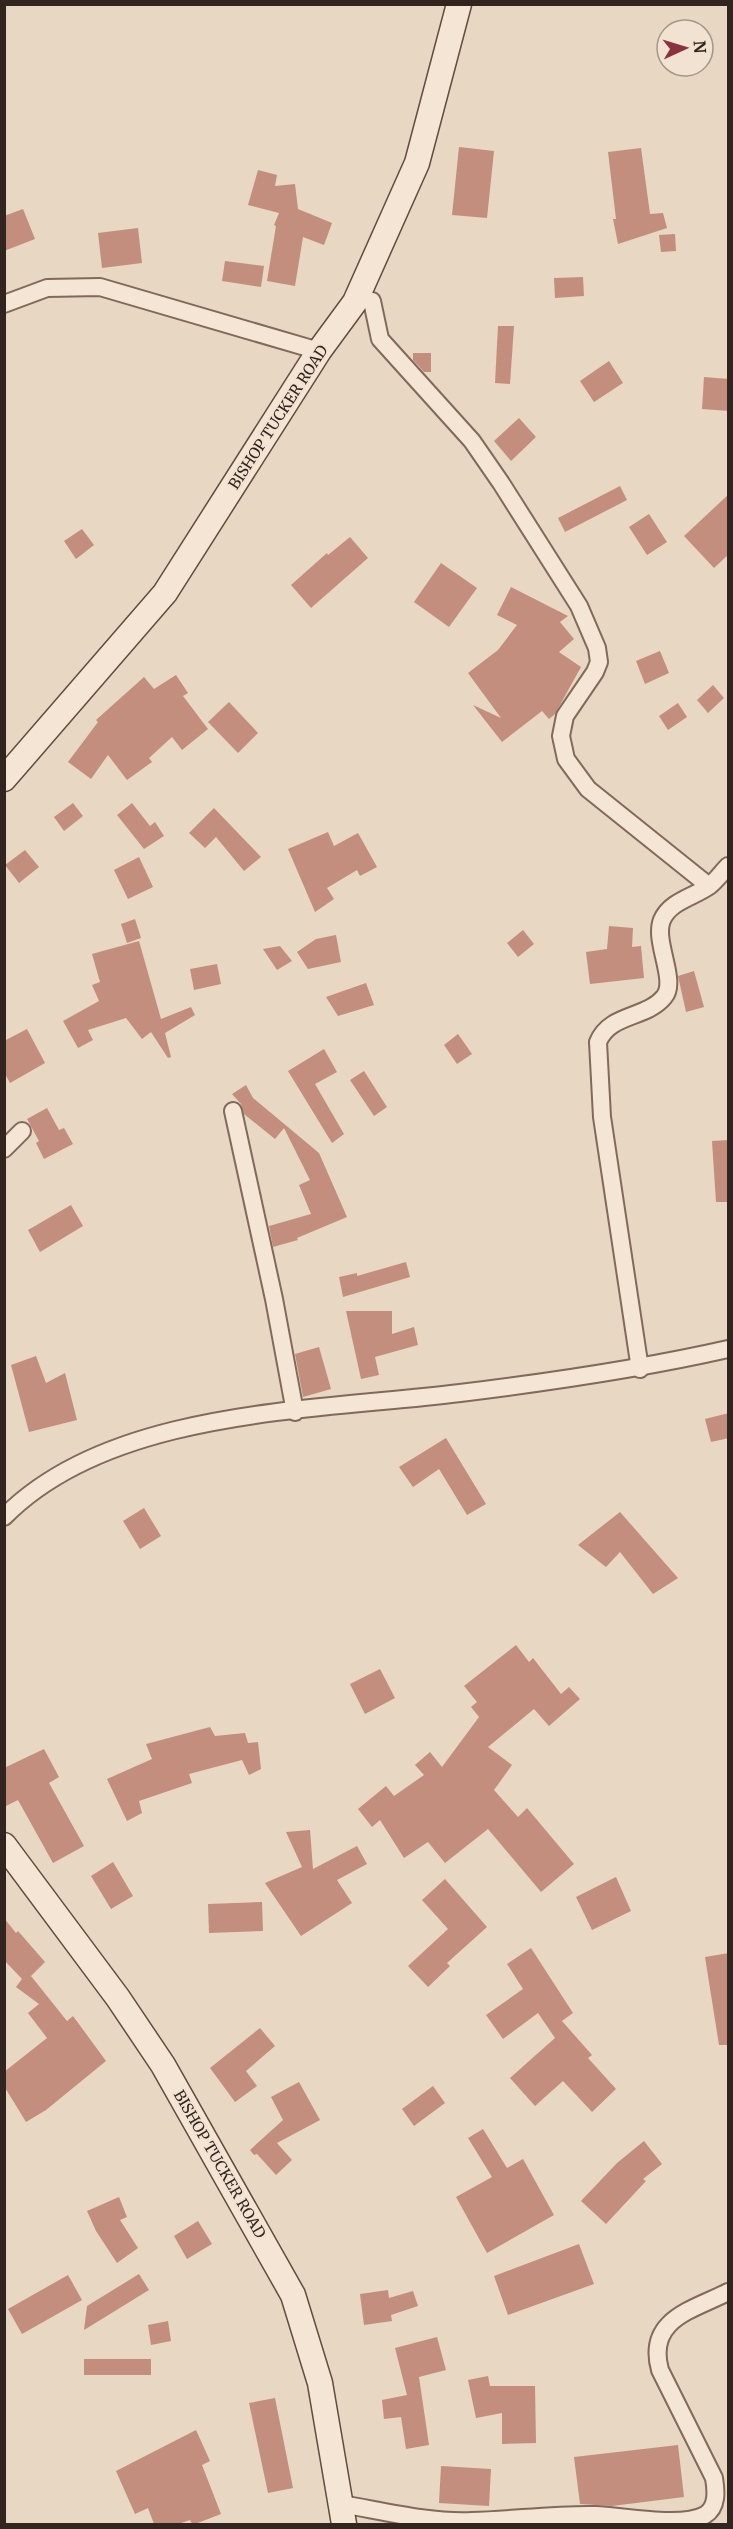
<svg xmlns="http://www.w3.org/2000/svg" width="733" height="2529" viewBox="0 0 733 2529" font-family="Merriweather,serif">
  <rect width="100%" height="100%" fill="#e8d7c3"/>
  <g fill="#c38e7d">
    <polygon points="459,147 494,151 487,218 452,215"/>
    <polygon points="641,148 650,214 663,213 667,228 618,244 613,219 616,219 608,152"/>
    <polygon points="258,170 277,175 275,186 295,184 298,209 332,223 324,245 303,237 295,286 267,281 276,226 274,225 279,213 248,205"/>
    <polygon points="23,209 35,239 4,251 4,216"/>
    <polygon points="138,228 142,263 102,268 98,233"/>
    <polygon points="675,234 676,251 661,252 659,235"/>
    <polygon points="225,261 264,266 261,287 222,281"/>
    <polygon points="583,277 584,296 555,298 554,278"/>
    <polygon points="498,326 514,326 510,384 495,383"/>
    <polygon points="413,353 431,353 431,372 424,372 413,360"/>
    <polygon points="609,361 623,383 594,402 580,381"/>
    <polygon points="704,377 729,379 729,411 702,409"/>
    <polygon points="519,418 536,437 511,461 494,441"/>
    <polygon points="620,486 627,500 565,532 558,518"/>
    <polygon points="729,494 729,554 714,568 684,536"/>
    <polygon points="649,514 667,542 647,555 629,527"/>
    <polygon points="82,529 94,545 76,559 64,541"/>
    <polygon points="350,537 368,558 311,608 291,585 327,553 328,555"/>
    <polygon points="441,563 477,588 449,627 414,602"/>
    <polygon points="511,587 568,616 560,622 574,639 559,652 581,667 555,714 549,719 542,711 502,742 473,705 501,718 468,673 498,650 517,625 497,615"/>
    <polygon points="660,651 669,673 645,684 636,661"/>
    <polygon points="176,675 188,693 183,696 208,729 182,750 172,737 149,758 152,762 127,780 108,755 91,779 68,762 98,722 96,720 144,677 154,689"/>
    <polygon points="713,685 724,698 708,713 697,700"/>
    <polygon points="229,702 258,733 238,753 208,722"/>
    <polygon points="678,703 687,717 668,730 659,716"/>
    <polygon points="73,803 83,816 64,831 54,817"/>
    <polygon points="132,803 150,826 155,822 164,836 144,849 117,815"/>
    <polygon points="214,808 261,857 244,871 216,837 205,848 189,833"/>
    <polygon points="328,832 334,846 358,833 377,867 360,876 357,870 327,888 334,899 315,912 288,849"/>
    <polygon points="25,850 39,867 19,883 5,865"/>
    <polygon points="139,857 153,887 128,899 114,870"/>
    <polygon points="135,919 141,938 127,943 121,924"/>
    <polygon points="609,926 633,928 632,947 641,946 644,978 590,984 586,952 607,949"/>
    <polygon points="523,930 534,944 518,957 507,943"/>
    <polygon points="336,935 341,962 308,969 297,952 316,939"/>
    <polygon points="139,941 161,1019 191,1007 195,1015 165,1033 171,1057 168,1058 151,1032 142,1039 126,1018 88,1030 93,1040 78,1048 63,1021 99,1001 92,985 100,982 92,954"/>
    <polygon points="280,946 292,961 277,970 263,949"/>
    <polygon points="217,964 221,984 194,990 190,969"/>
    <polygon points="694,971 704,1007 686,1012 678,976"/>
    <polygon points="366,983 374,1005 338,1016 326,997"/>
    <polygon points="27,1029 45,1063 10,1083 4,1072 4,1041"/>
    <polygon points="458,1034 472,1054 457,1064 444,1045"/>
    <polygon points="324,1049 337,1072 315,1084 344,1134 332,1143 288,1071"/>
    <polygon points="364,1071 387,1107 374,1116 350,1080"/>
    <polygon points="246,1085 253,1098 319,1153 347,1217 297,1238 298,1240 273,1247 269,1226 311,1214 299,1185 310,1180 284,1128 275,1139 244,1114 241,1104 232,1094"/>
    <polygon points="47,1108 59,1130 64,1128 73,1144 44,1159 36,1143 39,1141 27,1119"/>
    <polygon points="729,1140 729,1202 716,1202 712,1141"/>
    <polygon points="71,1205 83,1226 40,1252 28,1230"/>
    <polygon points="406,1262 410,1277 343,1297 339,1277 357,1273 357,1276"/>
    <polygon points="346,1311 392,1311 392,1334 414,1327 418,1345 375,1357 379,1375 361,1379"/>
    <polygon points="319,1347 331,1389 303,1397 295,1354"/>
    <polygon points="36,1356 46,1383 65,1373 77,1420 29,1432 11,1365"/>
    <polygon points="729,1413 729,1438 711,1442 705,1419"/>
    <polygon points="446,1438 486,1504 467,1515 439,1469 413,1487 399,1467"/>
    <polygon points="144,1508 161,1536 140,1549 123,1521"/>
    <polygon points="620,1512 678,1578 653,1594 620,1552 606,1567 578,1545"/>
    <polygon points="516,1645 529,1662 533,1658 561,1694 569,1687 580,1699 549,1726 534,1709 488,1747 512,1765 494,1790 518,1817 527,1808 574,1864 541,1892 488,1829 445,1863 428,1842 404,1858 380,1820 372,1827 358,1809 386,1786 394,1796 424,1775 415,1765 430,1752 442,1767 479,1717 471,1707 477,1702 464,1686"/>
    <polygon points="380,1669 395,1698 365,1714 350,1684"/>
    <polygon points="210,1727 215,1736 245,1733 248,1743 258,1742 261,1769 249,1775 242,1760 189,1774 192,1783 139,1801 142,1813 127,1821 107,1779 152,1759 146,1744"/>
    <polygon points="44,1749 59,1777 49,1783 84,1846 53,1863 18,1800 4,1807 4,1768"/>
    <polygon points="310,1830 313,1869 357,1846 367,1864 337,1880 352,1903 301,1936 265,1883 302,1867 286,1832"/>
    <polygon points="113,1862 133,1896 111,1909 91,1876"/>
    <polygon points="616,1877 631,1911 592,1930 576,1897"/>
    <polygon points="445,1879 487,1927 447,1963 450,1966 428,1987 408,1966 448,1929 422,1900"/>
    <polygon points="262,1902 263,1931 209,1933 208,1904"/>
    <polygon points="4,1918 16,1933 18,1931 45,1962 31,1976 67,2021 73,2016 106,2061 46,2110 26,2122 4,2086 4,2072 47,2038 28,2013 39,2004 16,1987 22,1979 4,1960"/>
    <polygon points="531,1948 573,2013 562,2021 592,2055 588,2058 616,2089 592,2112 563,2081 535,2106 510,2078 555,2038 538,2013 503,2039 486,2015 523,1989 507,1964"/>
    <polygon points="729,1953 729,2045 719,2045 705,1957"/>
    <polygon points="260,2028 275,2046 246,2071 257,2086 235,2102 210,2068"/>
    <polygon points="299,2082 320,2120 277,2143 292,2160 276,2175 257,2154 254,2155 250,2150 283,2120 271,2097"/>
    <polygon points="433,2086 445,2103 414,2126 402,2109"/>
    <polygon points="483,2129 507,2168 523,2159 554,2215 487,2253 456,2197 492,2177 468,2138"/>
    <polygon points="644,2141 662,2164 643,2179 646,2181 606,2224 581,2201 617,2163"/>
    <polygon points="119,2197 127,2217 120,2220 138,2248 117,2263 96,2231 87,2211"/>
    <polygon points="198,2221 212,2244 187,2259 174,2236"/>
    <polygon points="579,2244 594,2284 508,2315 494,2276"/>
    <polygon points="139,2274 149,2290 84,2330 87,2306"/>
    <polygon points="68,2275 82,2300 22,2334 8,2309"/>
    <polygon points="388,2290 389,2298 413,2291 418,2306 391,2315 392,2321 364,2325 360,2294"/>
    <polygon points="168,2321 171,2341 151,2345 148,2325"/>
    <polygon points="437,2337 446,2370 419,2377 429,2445 406,2449 401,2417 384,2419 382,2400 407,2395 395,2348"/>
    <rect x="84" y="2359" width="67" height="16"/>
    <polygon points="488,2376 490,2386 535,2386 536,2443 502,2444 502,2413 476,2418 468,2380"/>
    <polygon points="275,2398 293,2488 268,2493 249,2403"/>
    <polygon points="196,2430 210,2461 202,2465 221,2514 195,2524 192,2524 190,2520 178,2524 154,2524 148,2508 135,2514 116,2471"/>
    <polygon points="678,2445 684,2497 612,2506 580,2504 574,2457"/>
    <polygon points="441,2466 491,2469 489,2506 439,2503"/>
  </g>
  <g fill="none" stroke-linecap="round" stroke-linejoin="round">
    <g stroke="#81695c" stroke-width="20">
      <g id="street">
        <polyline points="372,301 380,339 472,441 501,483 579,606 597,648 599,662 595,672 565,716 561,736 566,759 588,789 709,886"/>
        <polyline points="4,304 47,288 100,287 319,351"/>
        <polyline points="233,1111 274,1299 295,1412"/>
        <polyline points="4,1149 22,1131"/>
        <path d="M 640,1369 L 602,1117 L 598,1042 C 610,1013 646,1019 664,997 C 678,981 653,941 662,920 C 670,901 694,897 709,886 C 716,881 722,872 728,866"/>
        <path d="M 4,1517 C 111,1408 318,1411 460,1393 C 550,1382 640,1369 728,1349"/>
        <path d="M 341,2504 C 383,2511 429,2523 472,2521 C 513,2520 554,2514 596,2515 C 623,2516 682,2528 705,2515 C 718,2507 716,2490 714,2478 L 660,2370 C 646,2319 693,2310 728,2292"/>
      </g>
    </g>
    <g stroke="#624b3f" stroke-width="27">
      <g id="secondary">
        <polyline points="4,779 165,593 319,351 355,302 417,163 459,4"/>
        <polyline points="4,1845 118,1998 163,2065 293,2295 320,2383 344,2524"/>
      </g>
    </g>
    <use href="#street" stroke="#f4e5d5" stroke-width="16"/>
    <use href="#secondary" stroke="#f4e5d5" stroke-width="24"/>
  </g>
  <g text-anchor="middle" dominant-baseline="central" stroke-width="4.5" stroke-linejoin="round" paint-order="stroke">
    <g font-size="15" fill="#32241e" stroke="#f1e2d2">
      <text transform="translate(278 417) rotate(-57)">BISHOP TUCKER ROAD</text>
      <text transform="translate(220 2164) rotate(60)">BISHOP TUCKER ROAD</text>
    </g>
  </g>
  <rect width="733" height="2529" fill="none" stroke="#32241e" stroke-width="12"/>
  <g transform="translate(685 48) rotate(86)"><circle r="28" fill="#f1e2d2" stroke="#a5968a" stroke-width="1.5"/>
  <path d="M0-4.5L10 22L0 15L-10 22Z" fill="#893242"/>
  <text y="-9" font-size="16" font-weight="bold" text-anchor="middle" fill="#32241e">N</text>
  </g>
</svg>
